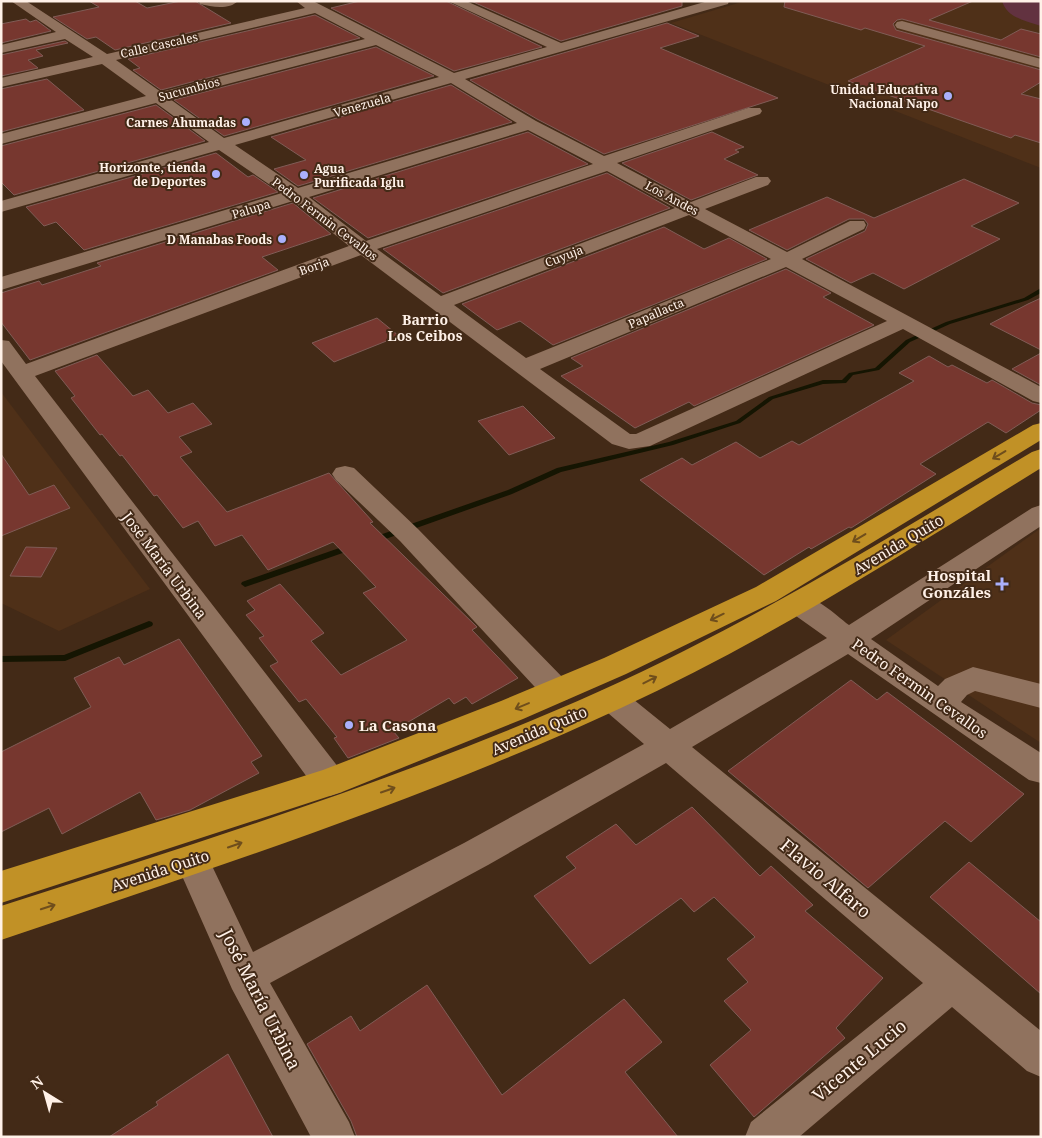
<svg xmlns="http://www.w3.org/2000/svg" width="1042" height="1138" viewBox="0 0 1042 1138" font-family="'Noto Serif',serif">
  <rect width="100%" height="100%" fill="#432a17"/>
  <g fill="#4f3018">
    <polygon points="745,1 1041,1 1041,168 671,23"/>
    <polygon points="1,392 150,589 59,631 1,603"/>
    <polygon points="1041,528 1041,743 886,640"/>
  </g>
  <path fill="#623240" d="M 1002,1 L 1041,1 L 1041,26 C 1026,21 1007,18 1002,1 Z"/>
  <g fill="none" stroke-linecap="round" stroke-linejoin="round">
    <g fill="#151502" fill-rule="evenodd">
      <polygon points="1041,288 1041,293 1028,300 950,324 910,342 879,370 853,375 846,383 823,384 773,399 740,423 673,445 561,472 512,494 377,542 371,542 370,540 371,538 508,490 557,468 669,442 736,421 769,397 823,380 842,380 849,373 875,368 906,340 946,322 1024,298"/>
      <polygon points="348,545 354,545 355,547 354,549 248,586 245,587 241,584 242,582"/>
      <polygon points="149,621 152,622 153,624 152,626 65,661 1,662 1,656 64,655"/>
    </g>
  </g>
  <g fill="#77372f" stroke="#805c56">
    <polygon points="89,1 135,1 147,8 181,1 195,1 231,23 115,50 96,37 87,39 53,17 99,7"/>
    <polygon points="360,1 446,1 542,47 454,71 331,8"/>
    <polygon points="471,1 682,1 682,6 561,41"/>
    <polygon points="785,1 973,1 929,20 1001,40 1021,29 1041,34 1041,57 902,19 897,20 893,24 896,30 1041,70 1041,82 1021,94 1041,99 1041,143 1015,135 1011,138 848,81 925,46 865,28 861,30 784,7"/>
    <polygon points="315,15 360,38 161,90 133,70 140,68 128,59"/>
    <polygon points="26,19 30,22 36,20 51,31 1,43 1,24"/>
    <polygon points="667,23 699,36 660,48 778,98 604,154 537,119 470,80"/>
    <polygon points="65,41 68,43 36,50 43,56 28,60 38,68 1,76 1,55"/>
    <polygon points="376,47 434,76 224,136 174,100"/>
    <polygon points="47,79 84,110 1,132 1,89"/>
    <polygon points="451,85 512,122 298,186 274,169 306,160 271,137"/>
    <polygon points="156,105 205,141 14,195 1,182 1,146"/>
    <polygon points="528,132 588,164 368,238 313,198"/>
    <polygon points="712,132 744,147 735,150 739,152 724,159 758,175 691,200 622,163"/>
    <polygon points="216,153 248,177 253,175 278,192 84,250 56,222 44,226 26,207"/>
    <polygon points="607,173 670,208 443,293 383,249"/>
    <polygon points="964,179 1019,203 971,226 1000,239 904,289 873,273 851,283 806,259 865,231 868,224 864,219 849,219 787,250 749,230 827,197 874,218"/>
    <polygon points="293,203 331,234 262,257 278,270 30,360 1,322 1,293 39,281 42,285 101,266 97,263"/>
    <polygon points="664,227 704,249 729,238 767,259 553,345 520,321 497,330 462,304"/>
    <polygon points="786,269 831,293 823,297 874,325 694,406 689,402 635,428 561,376 583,366 571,358"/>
    <polygon points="1041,298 1041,350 990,324 1028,304"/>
    <polygon points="377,318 399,336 334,362 312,343"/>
    <polygon points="1041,353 1041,385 1012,369"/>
    <polygon points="97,355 133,396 148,390 168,413 193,403 212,424 179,437 192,452 180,457 227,512 329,473 373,522 370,523 477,627 472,630 518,678 472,704 466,697 454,704 449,698 393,731 399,738 348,758 334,738 337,737 306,699 299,702 270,666 278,662 259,638 264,636 246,615 255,610 247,601 280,584 324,633 311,641 341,675 407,640 363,593 376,587 333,542 268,570 242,535 215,546 198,521 183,528 157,495 154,496 122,455 120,456 102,434 100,435 71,398 75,396 55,371"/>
    <polygon points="929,356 948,367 952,365 987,383 992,380 1032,403 1041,405 1041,410 1006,433 988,422 920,464 936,474 851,528 849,527 811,549 809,547 764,575 640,480 682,458 692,465 736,442 760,458 792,441 799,445 914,381 899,373"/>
    <polygon points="523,406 555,438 509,455 478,421"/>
    <polygon points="1,454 29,495 54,485 70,508 1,536"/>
    <polygon points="26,547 57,548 41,577 10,576"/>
    <polygon points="179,639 262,756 251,762 259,773 190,810 156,820 140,792 62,834 49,808 1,832 1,752 91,707 74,678 119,657 124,665"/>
    <polygon points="851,680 877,700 887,692 1024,794 971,842 945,821 868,888 728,771"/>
    <polygon points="692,807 760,876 771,866 813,905 805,911 883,978 836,1028 845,1038 754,1117 710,1065 751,1030 724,1001 748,982 727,959 755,937 714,897 694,912 681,898 590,964 534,896 576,868 566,857 616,824 636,845"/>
    <polygon points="969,862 1041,922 1041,994 930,897"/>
    <polygon points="427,985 502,1095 624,999 662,1042 625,1072 678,1137 357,1137 351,1121 307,1044 351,1016 360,1031"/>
    <polygon points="228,1054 273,1137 109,1137 158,1105 156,1102"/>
  </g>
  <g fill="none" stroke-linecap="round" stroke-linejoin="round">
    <g fill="#90725e" fill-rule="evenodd">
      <path d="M 11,1 L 26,1 L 107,54 L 305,8 L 296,1 L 313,1 L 454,73 L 547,47 L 448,1 L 466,1 L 561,43 L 708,1 L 729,1 L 728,4 L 465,79 L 536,121 L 604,156 L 748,108 L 760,108 L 762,111 L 760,114 L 617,163 L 691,202 L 756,177 L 768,177 L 771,181 L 768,185 L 705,209 L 787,252 L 850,221 L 864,221 L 866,225 L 864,229 L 802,259 L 1041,387 L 1041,403 L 1033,401 L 903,329 L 650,446 L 629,449 L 612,444 L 361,255 L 35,376 L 342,772 L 346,782 L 342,792 L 330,796 L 318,792 L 1,361 L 1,340 L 9,341 L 26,364 L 349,246 L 293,201 L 1,290 L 1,277 L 282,193 L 219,150 L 1,212 L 1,201 L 209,142 L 156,103 L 1,144 L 1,134 L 146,96 L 102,64 L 1,87 L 1,78 L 93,57 L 65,39 L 1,53 L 1,45 L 56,32 ZM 315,13 L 365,39 L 161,92 L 116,60 ZM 376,45 L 439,77 L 224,138 L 170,99 ZM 451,83 L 517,123 L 298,188 L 235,145 ZM 528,130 L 593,164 L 366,241 L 309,197 ZM 607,171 L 675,208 L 441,296 L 377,249 ZM 689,215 L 771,259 L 526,358 L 454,305 ZM 786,267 L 887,321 L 636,434 L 630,434 L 540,369 Z"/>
      <path d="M 199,1 L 238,1 C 229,10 212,7 200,4 Z"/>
      <polygon points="902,21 1041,59 1041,68 897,28 895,25 897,22"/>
      <polygon points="345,466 354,468 418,529 568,683 572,691 568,699 557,703 546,699 400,541 336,480 332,474 336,468"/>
      <path d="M 1041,505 L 1041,526 L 871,639 L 938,686 L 945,679 L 973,667 L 1041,684 L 1041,708 L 975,691 L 967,695 L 961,702 L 1041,753 L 1041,783 L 1029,780 L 848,654 L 692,747 L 1041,1031 L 1041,1077 L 1027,1071 L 952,1007 L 799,1137 L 745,1137 L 751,1122 L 923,983 L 666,763 L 488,865 L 270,983 L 349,1122 L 355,1137 L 311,1137 L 232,989 L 175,860 L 180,849 L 192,845 L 204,849 L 253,952 L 464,843 L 644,744 L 601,707 L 597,699 L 601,691 L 612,687 L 623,691 L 670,729 L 827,638 L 789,611 L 785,604 L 789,597 C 811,590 832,612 849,625 L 1032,508 Z"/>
    </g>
    <g fill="#c19126" fill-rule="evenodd">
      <polygon points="1041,423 1041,440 776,601 626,674 523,719 342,792 1,903 1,871 323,770 501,701 604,658 756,587 1033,425"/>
      <path d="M 1041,449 L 1041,468 C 904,553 768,640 621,708 C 421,801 210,869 1,940 L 1,906 C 203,841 406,778 600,691 C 751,623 891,536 1032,452 Z"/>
    </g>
  </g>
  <defs><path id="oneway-shaft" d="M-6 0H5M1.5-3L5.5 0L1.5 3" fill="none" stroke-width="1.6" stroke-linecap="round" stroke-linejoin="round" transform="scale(1.25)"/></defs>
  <g stroke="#6f4e1c">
    <use href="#oneway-shaft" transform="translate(999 455) rotate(149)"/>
    <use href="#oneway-shaft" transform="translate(859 538) rotate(149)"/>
    <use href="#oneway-shaft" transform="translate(717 617) rotate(154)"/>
    <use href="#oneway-shaft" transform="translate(650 680) rotate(-27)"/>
    <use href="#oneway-shaft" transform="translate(522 706) rotate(157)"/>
    <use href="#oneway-shaft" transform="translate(388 790) rotate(-19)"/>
    <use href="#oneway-shaft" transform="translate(235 845) rotate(-19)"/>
    <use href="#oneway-shaft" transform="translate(48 907) rotate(-18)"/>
  </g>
  <g fill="#aab0fc" stroke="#432a17" stroke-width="2">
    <circle cx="948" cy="96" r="5"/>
    <circle cx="246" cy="122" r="5"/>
    <circle cx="216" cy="174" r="5"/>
    <circle cx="304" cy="175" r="5"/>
    <circle cx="282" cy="239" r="5"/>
    <path d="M999.5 576.5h5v5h5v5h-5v5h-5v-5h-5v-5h5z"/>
    <circle cx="349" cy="725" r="5"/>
  </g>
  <g text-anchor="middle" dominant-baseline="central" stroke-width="4" stroke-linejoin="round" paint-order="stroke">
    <g font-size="12" fill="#fff1e8" stroke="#432a17">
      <text transform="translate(159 45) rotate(-13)">Calle Cascales</text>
      <text transform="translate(189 89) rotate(-15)">Sucumbios</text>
      <text transform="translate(362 105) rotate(-16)">Venezuela</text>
      <text transform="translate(672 198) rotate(28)">Los Andes</text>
      <text transform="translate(251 209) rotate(-17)">Palupa</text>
      <text transform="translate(325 219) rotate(37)">Pedro Fermin Cevallos</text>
      <text transform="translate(564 256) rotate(-21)">Cuyuja</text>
      <text transform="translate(314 266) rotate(-20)">Borja</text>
      <text transform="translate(656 313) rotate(-23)">Papallacta</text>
    </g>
    <g font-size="12" font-weight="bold" fill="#fff1e8" stroke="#432a17" text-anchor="end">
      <text x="938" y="89">Unidad Educativa<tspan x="938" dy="14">Nacional Napo</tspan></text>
      <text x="236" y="122">Carnes Ahumadas</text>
      <text x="206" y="167">Horizonte, tienda<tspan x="206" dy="14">de Deportes</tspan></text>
      <text x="314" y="168" text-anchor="start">Agua<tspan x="314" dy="14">Purificada Iglu</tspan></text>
      <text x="272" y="239">D Manabas Foods</text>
    </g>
    <g font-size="14" font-weight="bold" fill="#fff1e8" stroke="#432a17">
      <text x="425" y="319">Barrio<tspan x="425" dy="16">Los Ceibos</tspan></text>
    </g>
    <g font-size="15" fill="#fff1e8" stroke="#432a17">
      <text transform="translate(898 544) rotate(-31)">Avenida Quito</text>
      <text transform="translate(165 565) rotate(53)">José María Urbina</text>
      <text transform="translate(920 688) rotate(35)">Pedro Fermin Cevallos</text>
      <text transform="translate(539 730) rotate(-23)">Avenida Quito</text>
      <text transform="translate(160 870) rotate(-18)">Avenida Quito</text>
    </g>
    <g font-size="15" font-weight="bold" fill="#fff1e8" stroke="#432a17" text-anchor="end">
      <text x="991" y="575">Hospital<tspan x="991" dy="17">Gonzáles</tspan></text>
      <text x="359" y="725" text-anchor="start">La Casona</text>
    </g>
    <g font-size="18" fill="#fff1e8" stroke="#432a17">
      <text transform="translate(826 878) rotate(40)">Flavio Alfaro</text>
      <text transform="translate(261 999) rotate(63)">José María Urbina</text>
      <text transform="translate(859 1060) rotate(-40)">Vicente Lucio</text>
    </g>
  </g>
  <rect width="1042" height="1138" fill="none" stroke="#fff1e8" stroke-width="5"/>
  <g transform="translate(45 1093) rotate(323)" stroke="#432a17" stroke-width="4" paint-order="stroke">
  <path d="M0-4L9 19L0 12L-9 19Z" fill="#fff1e8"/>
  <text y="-8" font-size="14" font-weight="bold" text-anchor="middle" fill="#fff1e8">N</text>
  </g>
</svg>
